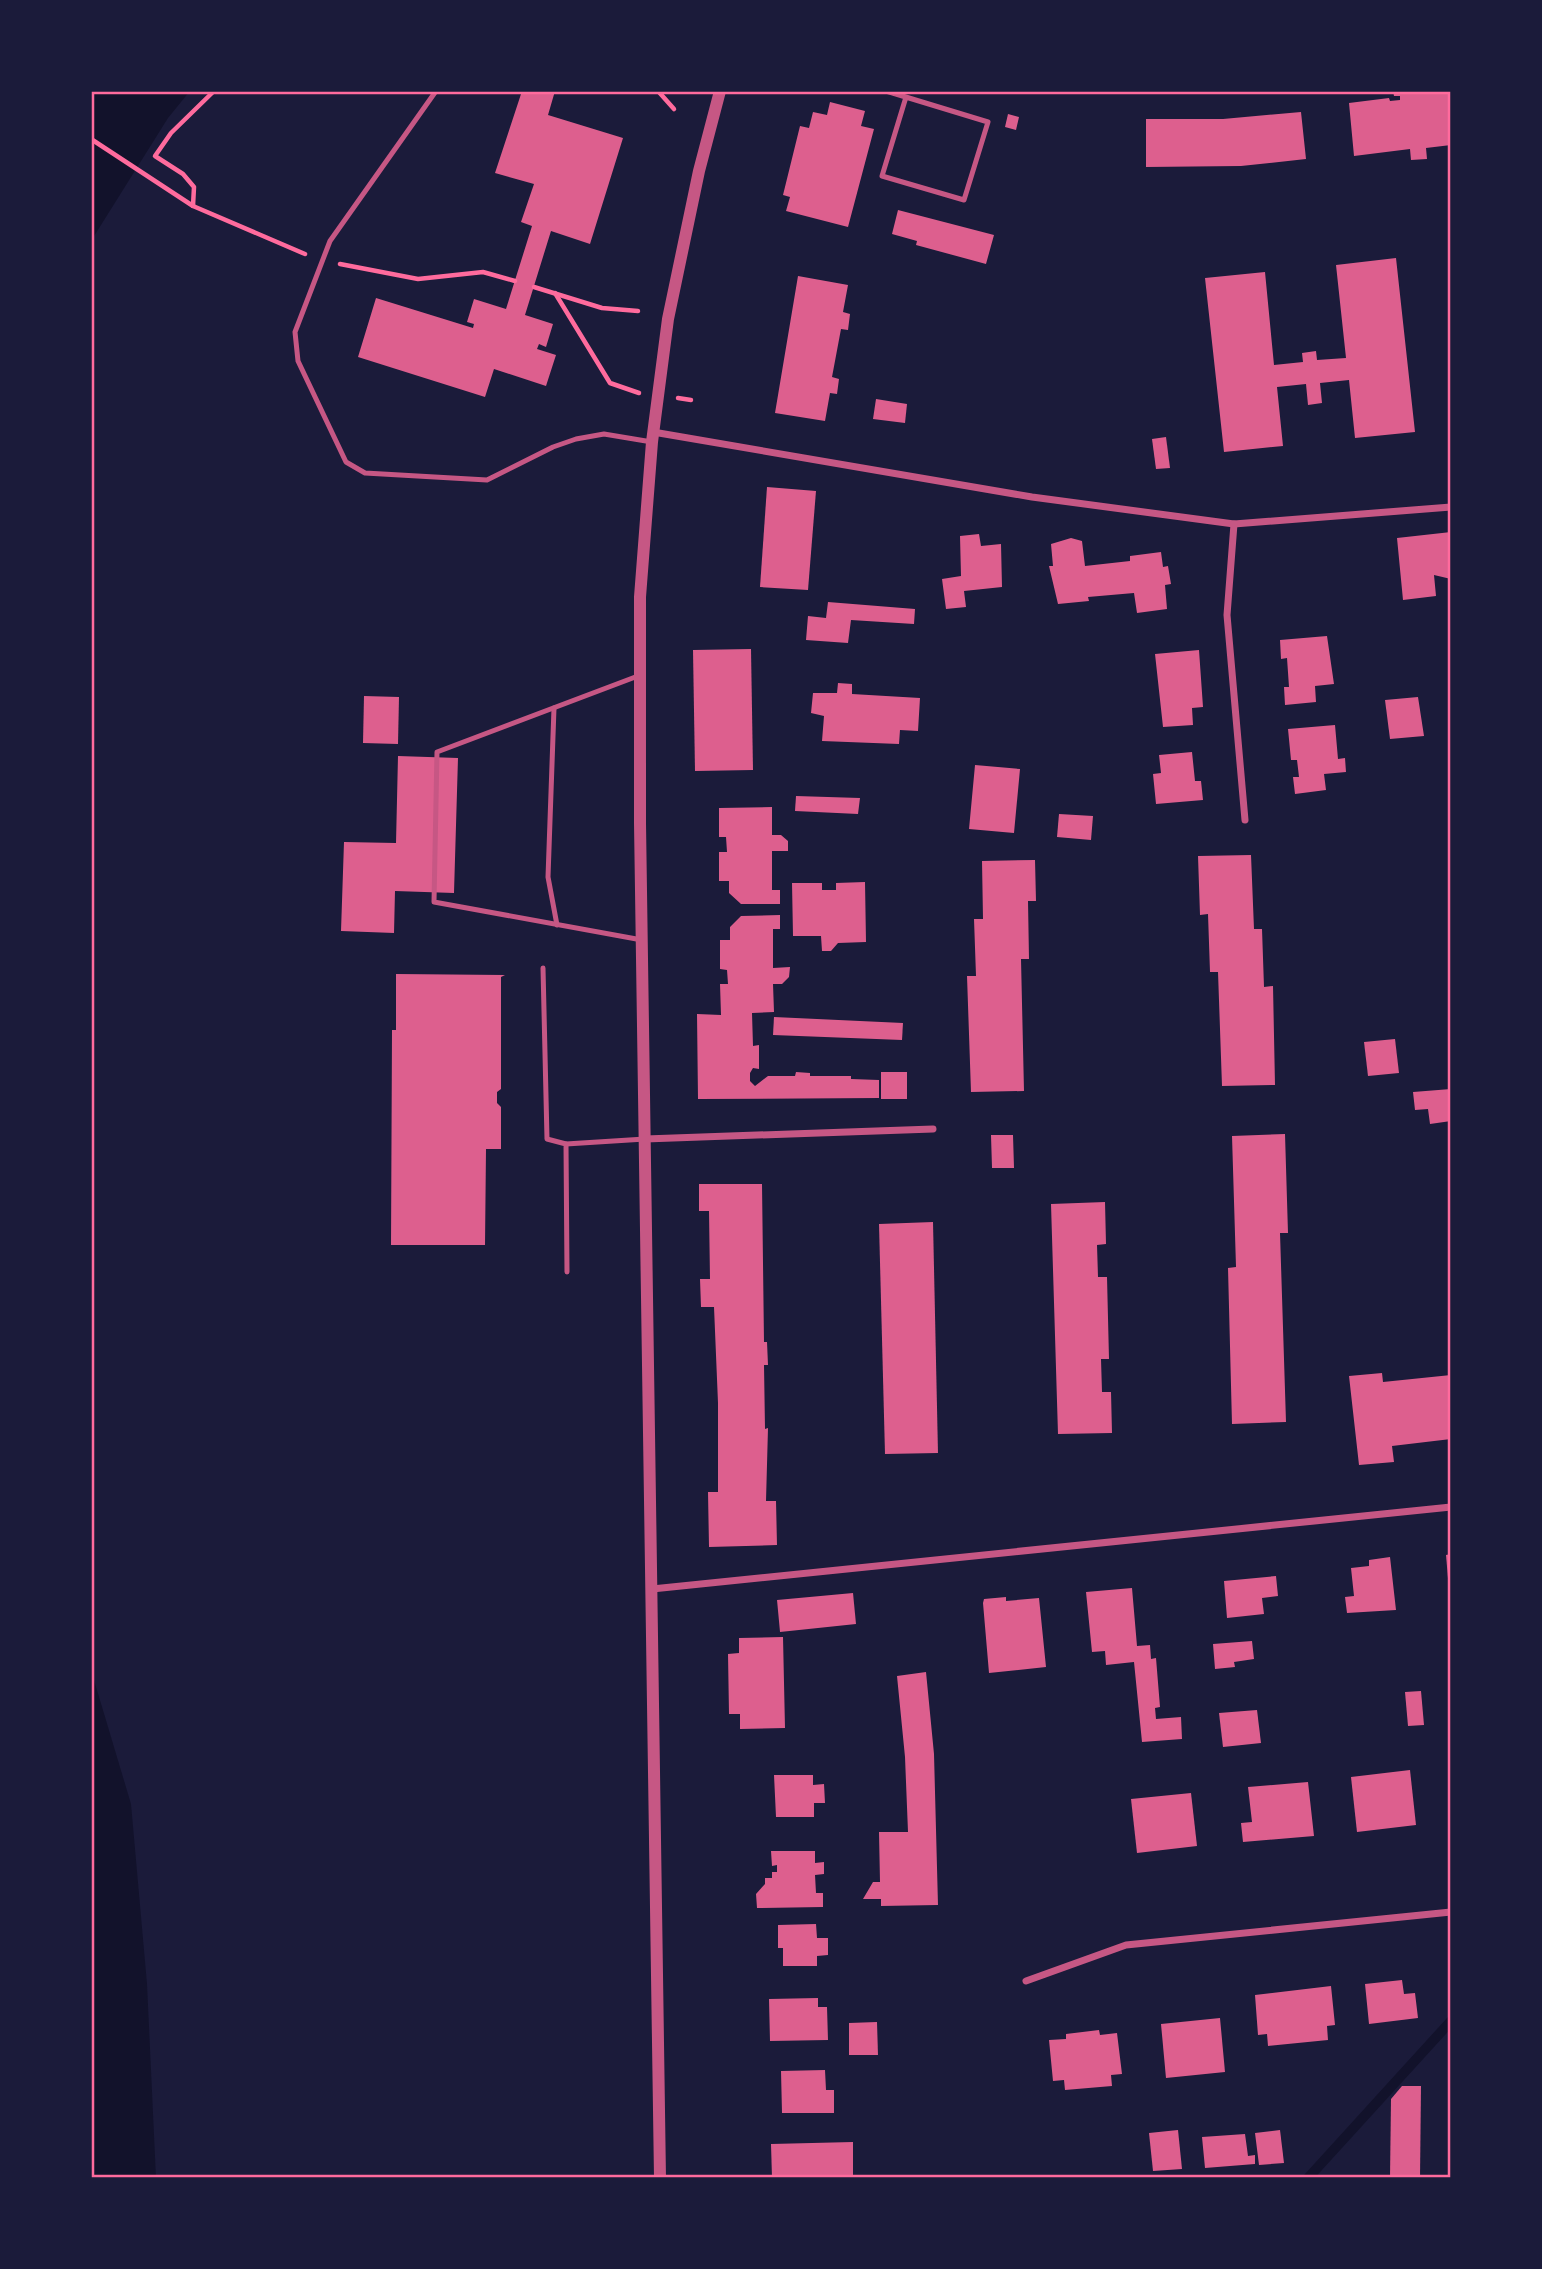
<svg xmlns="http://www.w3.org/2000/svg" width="1542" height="2269" viewBox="0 0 1542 2269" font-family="'Asap Condensed',sans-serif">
  <rect width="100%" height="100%" fill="#1b1b3a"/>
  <g fill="#12122b">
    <polygon points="91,91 190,91 168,118 91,241"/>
    <polygon points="91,1670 131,1804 147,1984 156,2178 91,2178"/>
  </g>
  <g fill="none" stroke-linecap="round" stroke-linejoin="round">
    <polyline stroke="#12122b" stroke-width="10" points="1308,2178 1451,2021"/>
  </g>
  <g fill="#dd5f8e">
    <polygon points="522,91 555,91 548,115 623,138 590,244 551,231 525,315 553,324 546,347 539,344 537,349 556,355 546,386 494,369 485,397 358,357 376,298 473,328 474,324 467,322 474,299 506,309 532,226 521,222 534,184 495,173"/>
    <polygon points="1393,91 1450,91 1451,145 1426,148 1427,159 1411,160 1410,149 1354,156 1349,103 1389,98 1390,101 1400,100 1400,96 1394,96"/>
    <polygon points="830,102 865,111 861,126 874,129 848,227 786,211 790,197 783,195 800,126 809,128 813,112 827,115"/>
    <polygon points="1301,112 1306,159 1241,166 1146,167 1146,119 1223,119"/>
    <polygon points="1008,114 1019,117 1016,130 1005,127"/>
    <polygon points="898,210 994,235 986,264 916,245 917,241 892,234"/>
    <polygon points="1396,258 1415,432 1355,438 1349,380 1320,383 1322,403 1308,405 1306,384 1277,387 1283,446 1224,452 1205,278 1265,272 1274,365 1303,362 1302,353 1316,351 1317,360 1346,358 1336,265"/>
    <polygon points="798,276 848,285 843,312 850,314 848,330 841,329 832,377 839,379 837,394 830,393 825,421 775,413"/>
    <polygon points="876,399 907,404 905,423 873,419"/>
    <polygon points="1166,437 1170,468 1156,469 1152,439"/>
    <polygon points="767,487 816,491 808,590 760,587"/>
    <polygon points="1451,532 1451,579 1434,575 1436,596 1403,600 1397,538"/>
    <polygon points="979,534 981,546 1001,544 1002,587 964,591 966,607 946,609 942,579 961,576 960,536"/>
    <polygon points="1071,538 1082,541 1085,566 1130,561 1130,556 1161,552 1163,567 1168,566 1171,584 1165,585 1167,609 1137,613 1134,593 1088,597 1089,601 1058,604 1049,566 1053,566 1051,544"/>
    <polygon points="828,602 915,609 914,624 851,620 848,643 806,640 808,616 826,618"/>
    <polygon points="1327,636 1334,684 1315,686 1316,702 1285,705 1284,687 1289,687 1287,658 1281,659 1280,640"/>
    <polygon points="751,649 753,770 695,771 693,650"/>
    <polygon points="1199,650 1203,707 1192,708 1193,725 1163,727 1155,654"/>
    <polygon points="838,683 852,684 852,694 920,698 918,731 900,730 899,744 822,741 824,716 811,713 813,693 837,693"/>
    <polygon points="364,696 399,697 398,744 363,743"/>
    <polygon points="1418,697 1424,736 1390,739 1385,700"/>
    <polygon points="1335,725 1338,759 1345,758 1346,772 1324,774 1326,790 1295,794 1293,777 1299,777 1297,760 1291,760 1288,729"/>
    <polygon points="1192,752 1195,781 1201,781 1203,800 1156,804 1153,774 1161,773 1159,755"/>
    <polygon points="398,756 458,758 454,893 395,891 394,933 341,931 344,842 396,843"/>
    <polygon points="975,765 1020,769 1014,833 969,829"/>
    <polygon points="796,796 860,798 858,814 795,811"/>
    <polygon points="772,807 772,835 781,835 788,841 788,851 772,851 772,890 780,890 780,904 741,904 729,893 729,881 719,881 719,852 727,852 726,837 719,837 719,808"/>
    <polygon points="1059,814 1093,816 1091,840 1057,837"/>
    <polygon points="1251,855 1254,929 1262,929 1264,987 1273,986 1275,1085 1222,1086 1218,972 1210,972 1208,914 1200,915 1198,856"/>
    <polygon points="1035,860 1036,901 1028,901 1029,959 1021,959 1024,1091 971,1092 967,976 976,976 974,919 983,919 982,861"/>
    <polygon points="865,882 866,942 838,943 831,951 822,951 821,936 793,936 792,883 822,883 822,890 836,890 836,883"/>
    <polygon points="780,915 780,929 773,929 773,968 790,967 789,977 782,984 773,984 774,1012 752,1013 753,1046 759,1045 759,1069 753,1068 750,1073 750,1081 755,1086 768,1076 795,1076 796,1072 810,1073 810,1076 851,1076 851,1079 879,1080 879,1098 698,1099 697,1014 721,1015 720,984 728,984 727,970 720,969 720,940 730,940 730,927 741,916"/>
    <polygon points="396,974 505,975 501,977 501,1089 497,1092 497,1103 501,1107 501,1149 486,1149 485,1245 391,1245 392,1030 396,1030"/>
    <polygon points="774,1017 903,1023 902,1040 773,1035"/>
    <polygon points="1395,1039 1399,1073 1368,1076 1364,1042"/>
    <rect x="881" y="1072" width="26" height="27"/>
    <polygon points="1451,1089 1451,1121 1430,1124 1428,1109 1415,1110 1413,1092"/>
    <polygon points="1285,1134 1288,1233 1280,1233 1286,1422 1232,1424 1228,1268 1236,1267 1232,1136"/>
    <polygon points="991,1135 1013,1135 1014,1168 992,1168"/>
    <polygon points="699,1184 762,1184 764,1342 767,1342 768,1365 764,1365 765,1429 768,1428 766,1501 776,1501 777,1545 709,1547 708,1492 718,1492 718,1403 714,1307 701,1307 700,1279 710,1279 709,1211 699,1211"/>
    <polygon points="1105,1202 1106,1244 1097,1245 1098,1277 1107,1277 1109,1359 1101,1359 1102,1392 1111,1392 1112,1433 1058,1434 1051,1204"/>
    <polygon points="933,1222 938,1453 885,1454 879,1224"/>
    <polygon points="1382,1373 1383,1382 1451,1375 1451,1439 1392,1446 1394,1462 1359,1465 1349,1376"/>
    <polygon points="1451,1554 1451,1590 1449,1590 1446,1555"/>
    <polygon points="1390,1557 1396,1610 1347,1613 1345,1597 1354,1596 1351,1568 1369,1566 1369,1560"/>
    <polygon points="1276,1576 1278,1596 1262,1598 1264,1614 1227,1618 1224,1581"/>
    <polygon points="1132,1588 1137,1646 1150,1645 1151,1659 1156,1658 1160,1707 1155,1708 1156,1719 1181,1717 1182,1739 1142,1742 1134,1662 1106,1665 1105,1651 1092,1652 1086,1592"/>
    <polygon points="853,1593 856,1624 780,1632 777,1600"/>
    <polygon points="1006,1597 1006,1601 1039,1598 1046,1667 989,1673 983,1603 984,1599"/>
    <polygon points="783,1637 785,1728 740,1729 740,1714 729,1714 728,1654 739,1653 739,1638"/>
    <polygon points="1252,1641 1254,1659 1234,1662 1235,1667 1215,1669 1213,1644"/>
    <polygon points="926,1672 934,1754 938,1905 881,1906 881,1899 863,1899 873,1882 880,1882 879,1832 908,1832 905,1757 897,1676"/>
    <polygon points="1421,1691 1424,1725 1408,1726 1405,1692"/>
    <polygon points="1257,1710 1261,1743 1223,1747 1219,1713"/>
    <polygon points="1410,1770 1416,1825 1357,1832 1351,1777"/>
    <polygon points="774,1775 813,1775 813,1785 824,1784 825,1803 814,1803 814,1817 776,1817"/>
    <polygon points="1308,1782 1314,1836 1243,1842 1241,1823 1252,1822 1248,1787"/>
    <polygon points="1191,1793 1197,1846 1137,1853 1131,1799"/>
    <polygon points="771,1851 815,1851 815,1863 824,1862 824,1874 815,1875 816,1893 823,1893 823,1907 757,1908 756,1894 765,1884 765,1878 772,1878 772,1872 777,1872 777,1865 772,1866"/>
    <polygon points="816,1924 817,1938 828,1938 828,1955 817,1956 817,1966 783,1966 783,1948 778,1948 778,1925"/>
    <polygon points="1402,1980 1404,1994 1415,1993 1418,2018 1369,2024 1365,1984"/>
    <polygon points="1331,1986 1335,2025 1327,2026 1328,2040 1268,2046 1267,2034 1258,2035 1255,1995"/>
    <polygon points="818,1998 818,2007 827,2007 828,2040 770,2041 769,1999"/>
    <polygon points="1220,2018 1225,2072 1166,2078 1161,2024"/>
    <polygon points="877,2022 878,2055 849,2055 849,2023"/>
    <polygon points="1099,2030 1100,2035 1117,2033 1122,2074 1111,2075 1112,2086 1065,2090 1064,2080 1053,2081 1049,2040 1066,2039 1066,2034"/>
    <polygon points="825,2070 826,2090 834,2090 834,2113 782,2113 781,2071"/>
    <polygon points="1402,2086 1421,2086 1420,2178 1390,2178 1391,2099"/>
    <polygon points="1178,2130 1182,2169 1153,2171 1149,2133"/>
    <polygon points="1280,2130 1284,2163 1259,2165 1255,2133"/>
    <polygon points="1245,2134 1248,2156 1255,2155 1255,2164 1205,2168 1202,2137"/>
    <polygon points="853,2142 853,2178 772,2178 771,2144"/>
  </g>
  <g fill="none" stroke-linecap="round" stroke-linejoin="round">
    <g stroke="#ff6b9d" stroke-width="4.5">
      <polyline points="658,91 674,109"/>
      <polyline points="91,139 193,206 305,254"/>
      <polyline points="193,206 194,187 183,174 155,156 171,133 214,91"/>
      <polyline points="340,264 418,279 483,272 515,281"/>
      <polyline points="534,287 602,308 638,311"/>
      <polyline points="555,293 610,383 639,393"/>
      <polyline points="678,398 691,400"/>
    </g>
    <g stroke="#c65784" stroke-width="5">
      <polyline points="436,91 330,241 295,332 298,361 346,462 365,473 487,480 553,447 576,439 604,434 652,442"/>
      <polyline points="886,91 988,122 964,200 882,176 906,97"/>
      <polyline points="638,676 437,752 434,902 642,940"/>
      <polyline points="554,708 548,877 557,925"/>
      <polyline points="543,968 547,1139 566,1144 567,1272"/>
      <polyline points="566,1144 645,1139"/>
    </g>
    <g stroke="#c65784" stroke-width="7">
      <polyline points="653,432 1032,497 1234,524 1451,507"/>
      <polyline points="1234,524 1227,615 1245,820"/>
      <polyline points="645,1139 933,1129"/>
      <polyline points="652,1589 1451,1507"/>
      <polyline points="1026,1981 1126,1945 1451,1912"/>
    </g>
    <polyline stroke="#c65784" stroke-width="12" points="660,2178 640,823 640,597 652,442 668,319 699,171 720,91"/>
  </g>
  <rect width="1542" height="2269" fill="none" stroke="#1b1b3a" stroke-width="186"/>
  <rect x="93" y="93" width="1356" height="2083" fill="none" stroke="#ff6b9d" stroke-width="2.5"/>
</svg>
